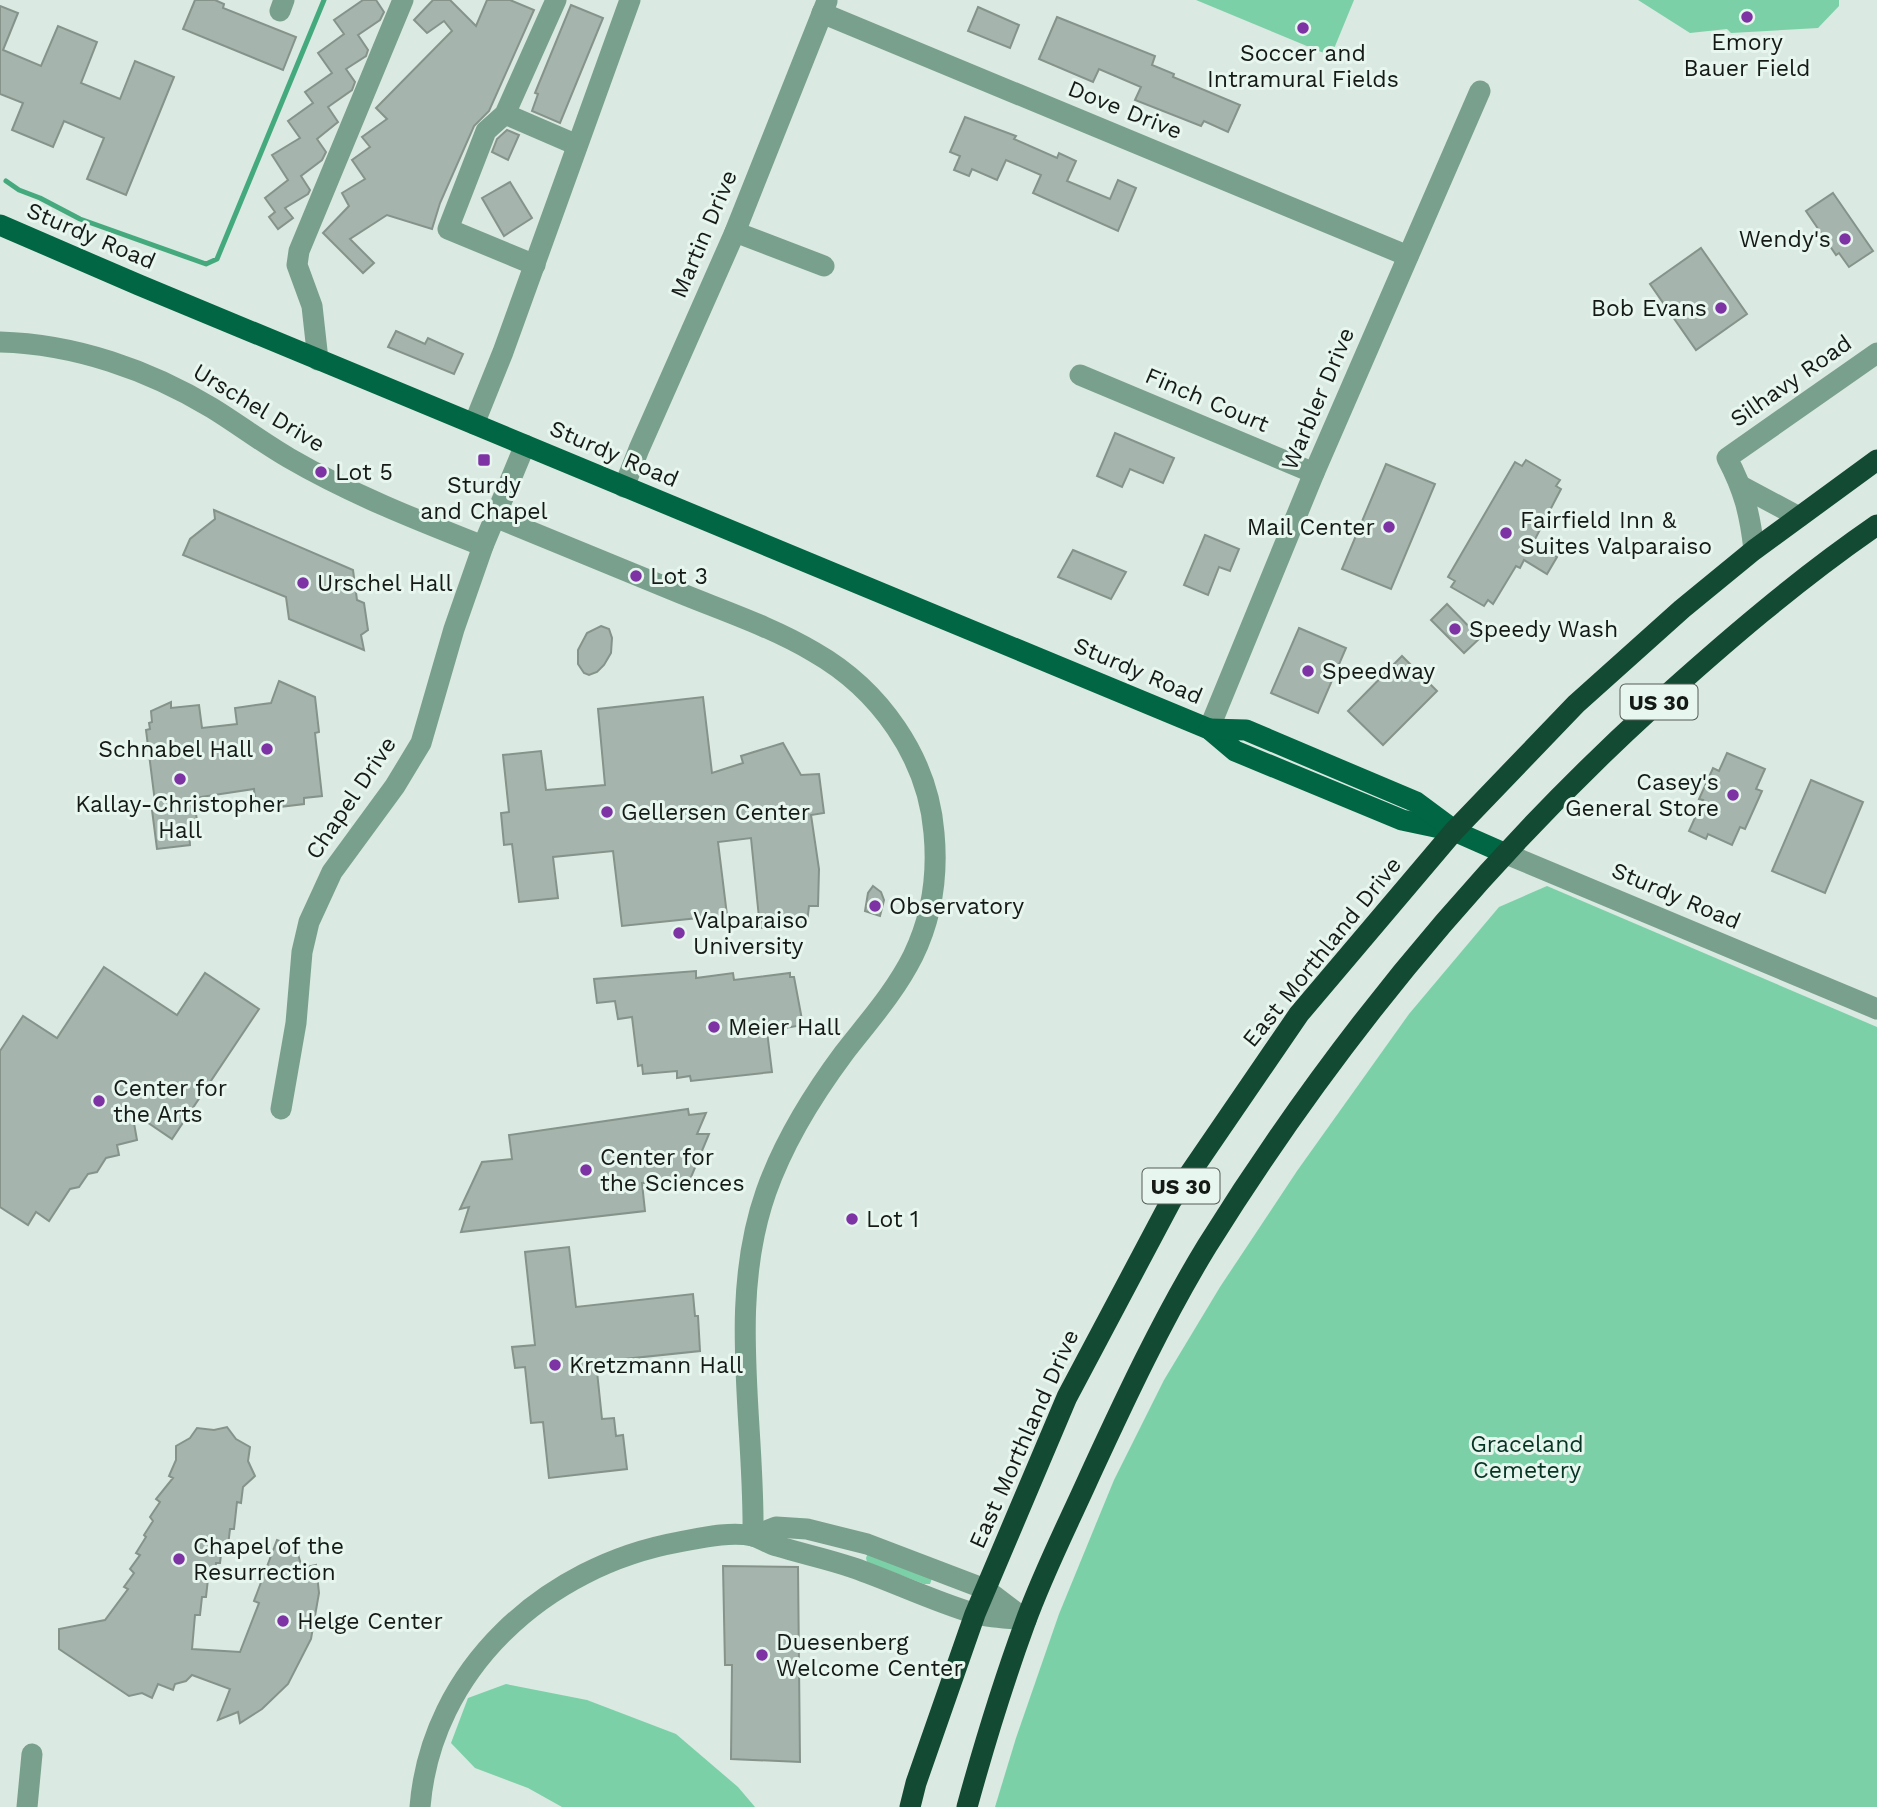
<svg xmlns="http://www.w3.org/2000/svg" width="1877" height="1807" viewBox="0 0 1877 1807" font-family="'Work Sans',sans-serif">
  <rect width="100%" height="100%" fill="#dae9e1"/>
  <g fill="#7cd0a7">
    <polygon points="1196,0 1354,0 1331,56"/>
    <polygon points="1638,0 1839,0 1839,6 1818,28 1731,33 1727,29 1690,33"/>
    <polygon points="1547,886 1877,1027 1877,1807 995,1807 1016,1738 1059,1614 1114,1480 1164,1380 1220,1287 1297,1171 1409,1014 1499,907"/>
    <polygon points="868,1553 932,1578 930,1584 924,1584 867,1562 866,1558"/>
    <polygon points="506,1684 587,1700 676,1734 738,1787 755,1807 562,1807 528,1788 475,1768 451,1743 468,1698"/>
  </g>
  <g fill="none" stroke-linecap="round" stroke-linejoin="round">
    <polyline stroke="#44aa7d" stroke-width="5" points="6,181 19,190 40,198 80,219 206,264 217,259 324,0"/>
  </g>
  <g fill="#a5b4ac" stroke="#85938b" stroke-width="2">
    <polygon points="195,0 215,0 224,4 223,8 296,37 283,70 183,29"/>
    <polygon points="363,0 376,0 384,12 380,20 358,35 368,50 366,56 346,69 355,82 352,90 328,107 338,122 317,139 326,152 322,160 301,176 310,190 308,194 285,208 293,218 278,229 269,217 275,212 265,198 288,180 272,155 300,138 288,121 313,103 305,92 332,73 318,53 344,34 334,20"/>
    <polygon points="433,0 450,0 476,26 487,0 510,0 534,10 489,111 474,126 440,203 432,229 387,215 350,239 374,263 363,273 323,233 349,206 342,193 365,179 352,160 370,147 362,137 387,119 376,108 452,31 444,21 427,33 414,20"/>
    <polygon points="571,5 603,18 560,123 532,111 538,94 535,93"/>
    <polygon points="0,6 18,13 3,50 41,66 58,26 97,42 81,83 120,99 135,61 174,77 126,195 87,179 104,138 64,121 53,147 12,130 23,103 0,94"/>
    <polygon points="978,7 1019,25 1010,48 968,31"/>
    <polygon points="1057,17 1155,56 1152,65 1174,74 1173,77 1240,105 1228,132 1204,121 1201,126 1135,100 1141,87 1099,69 1093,82 1039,59"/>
    <polygon points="965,117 1016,136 1014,139 1057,158 1059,153 1076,161 1067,181 1110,199 1118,180 1136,188 1118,231 1033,193 1041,175 1006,160 997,180 972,169 969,176 954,170 960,156 950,152"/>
    <polygon points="507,130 519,135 508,160 492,152 497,139"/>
    <polygon points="510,182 532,218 504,236 482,198"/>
    <polygon points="1833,193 1873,251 1849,267 1839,253 1836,255 1806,211"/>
    <polygon points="1701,248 1747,314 1696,350 1650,284"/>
    <polygon points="396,331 425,344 428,338 463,354 454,374 388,347"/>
    <polygon points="1115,433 1174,458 1163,483 1130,469 1122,487 1097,476"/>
    <polygon points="1526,460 1560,480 1556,486 1561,489 1533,543 1557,557 1547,574 1524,560 1520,568 1516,566 1493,604 1488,600 1484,606 1451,587 1455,581 1448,577 1515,462 1522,466"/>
    <polygon points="1386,464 1435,484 1391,589 1342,569"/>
    <polygon points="214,510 353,570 357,600 364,603 368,630 361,635 364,650 289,619 286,597 183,555 190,539 215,519"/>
    <polygon points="1205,535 1239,549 1230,571 1219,567 1208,595 1184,585"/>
    <polygon points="1073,550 1126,572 1111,599 1058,577"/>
    <polygon points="1447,604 1480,638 1464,653 1431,620"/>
    <polygon points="601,626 609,629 612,638 611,653 604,665 597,672 589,675 584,673 578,664 578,650 587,633"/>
    <polygon points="1299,628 1346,648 1318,713 1271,693"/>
    <polygon points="1402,656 1437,691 1383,745 1348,711"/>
    <polygon points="279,681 315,697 319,732 315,733 322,796 304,798 304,804 256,810 254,789 194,798 198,829 189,830 190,845 157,849 152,810 156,810 146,730 150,729 149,723 152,722 151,711 171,702 171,708 199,705 202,728 237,724 235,708 271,703"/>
    <polygon points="703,697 712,773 743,763 741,756 783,743 801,775 819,774 824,813 811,815 819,869 818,906 809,906 807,923 760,928 751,838 718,842 727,915 622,926 613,851 553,857 558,898 519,902 512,844 504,845 501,813 509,812 503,755 541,751 546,790 605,785 598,709"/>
    <polygon points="1727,753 1765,769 1756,789 1762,791 1745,829 1740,827 1732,845 1708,834 1706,839 1689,831 1703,800 1699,799 1713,768 1719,771"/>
    <polygon points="1811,780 1863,802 1825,893 1772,871"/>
    <polygon points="873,886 881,892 884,900 880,916 865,911 868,893"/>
    <polygon points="104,967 177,1015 205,973 259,1009 172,1139 132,1112 137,1140 117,1145 119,1155 106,1158 97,1172 88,1174 79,1187 70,1189 49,1221 36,1212 28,1225 0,1207 0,1051 23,1016 57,1038"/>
    <polygon points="696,971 696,978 733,973 734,980 790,973 790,977 794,977 803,1025 767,1031 772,1072 691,1081 690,1076 677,1078 677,1071 643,1074 642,1065 638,1066 632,1017 618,1019 615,1001 597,1003 594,979"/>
    <polygon points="688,1109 689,1115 706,1113 697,1134 709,1134 689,1182 642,1183 645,1211 461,1232 469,1207 460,1209 482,1162 512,1159 509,1135"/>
    <polygon points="569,1247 576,1307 693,1294 695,1316 698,1316 700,1351 596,1362 602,1419 614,1418 616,1436 623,1435 627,1469 549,1478 543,1422 531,1423 525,1367 515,1368 512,1347 535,1345 525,1252"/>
    <polygon points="227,1427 236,1439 250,1447 248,1461 255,1476 243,1487 241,1503 237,1502 234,1529 230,1529 228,1546 222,1546 220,1563 216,1563 215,1579 208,1579 206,1597 202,1597 200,1615 195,1615 192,1649 240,1652 259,1603 254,1601 277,1540 296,1547 302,1568 316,1565 319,1593 311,1639 288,1684 262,1709 240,1723 238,1712 218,1720 230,1689 192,1675 186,1681 175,1684 173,1690 158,1684 152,1698 142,1693 129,1696 59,1649 59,1629 105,1620 128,1589 124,1587 134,1573 130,1569 140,1555 136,1553 146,1537 144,1535 153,1521 150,1517 160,1502 156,1499 173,1478 169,1476 176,1460 176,1446 190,1438 197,1428 214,1430"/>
    <polygon points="723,1566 798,1567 800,1762 731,1759 732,1665 725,1665"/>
  </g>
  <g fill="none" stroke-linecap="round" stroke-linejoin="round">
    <g stroke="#79a08c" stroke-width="21">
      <polyline points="280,11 284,0"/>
      <polyline points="822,13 1408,256"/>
      <polyline points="505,114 577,145"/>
      <polyline points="735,232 824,266"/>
      <polyline points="535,265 448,229 486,131 505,114 556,0"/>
      <path d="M 0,342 C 75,344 149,370 212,408 C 238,424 263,443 289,458 C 351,494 417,520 483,546"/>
      <polyline points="318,360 312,306 297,265 299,251 403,0"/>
      <polyline points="1080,375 1314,473"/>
      <polyline points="474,424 503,352 630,0"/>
      <polyline points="1741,486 1799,517"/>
      <polyline points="624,487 639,449 735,232 827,1"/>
      <path d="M 495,517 C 557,542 618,568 680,593 C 724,611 772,627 814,652 C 879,689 928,757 934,833 C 938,876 932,917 913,956 C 895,992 868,1022 844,1053 C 812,1096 784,1141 766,1192 C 727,1303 755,1422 753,1536"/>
      <path d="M 1754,550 C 1750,514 1744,490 1727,458 L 1877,353"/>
      <polyline points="1209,729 1314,473 1480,91"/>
      <polyline points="1504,853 1877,1009"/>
      <polyline points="281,1109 296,1023 302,952 309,922 332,872 395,786 421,743 454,629 483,546 525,445"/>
      <polyline points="753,1536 776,1527 807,1529 867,1544 985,1589 1026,1620"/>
      <polyline points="27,1807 32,1754"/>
      <path d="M 420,1807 C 431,1669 546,1566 679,1542 C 701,1538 730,1531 753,1536 C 761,1538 769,1544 777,1546 C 803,1554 828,1559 854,1568 C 894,1582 933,1601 973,1613 C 989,1618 1009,1618 1026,1620"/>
    </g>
    <g stroke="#016643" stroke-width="21">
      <polyline points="0,225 139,285 1209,729 1235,751 1402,820 1454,831 1504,853"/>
      <polyline points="1209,729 1246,730 1416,802 1447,825"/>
    </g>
    <g stroke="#134a33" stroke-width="21">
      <polyline points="910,1807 916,1783 975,1614 1067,1397 1171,1201 1299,1014 1454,831 1576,704 1682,609 1754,550 1877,460"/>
      <path d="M 967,1807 C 984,1745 1003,1683 1025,1623 C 1043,1573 1068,1524 1090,1475 C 1125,1399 1163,1318 1207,1246 C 1331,1047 1479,866 1652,708 C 1724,643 1797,580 1877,525"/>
    </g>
  </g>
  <g fill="#7e33a5" stroke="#e7f6ee" stroke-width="2.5">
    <circle cx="1747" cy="17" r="7"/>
    <circle cx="1303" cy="28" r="7"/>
    <circle cx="1845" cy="239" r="7"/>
    <circle cx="1721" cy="308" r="7"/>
    <rect x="477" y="453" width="14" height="14" rx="3.5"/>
    <circle cx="321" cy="472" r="7"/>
    <circle cx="1389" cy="527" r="7"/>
    <circle cx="1506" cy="533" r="7"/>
    <circle cx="636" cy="576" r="7"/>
    <circle cx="303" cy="583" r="7"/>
    <circle cx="1455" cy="629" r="7"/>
    <circle cx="1308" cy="671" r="7"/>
    <circle cx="267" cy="749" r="7"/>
    <circle cx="180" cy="779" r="7"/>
    <circle cx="1733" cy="795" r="7"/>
    <circle cx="607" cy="812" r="7"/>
    <circle cx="875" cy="906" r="7"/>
    <circle cx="679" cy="933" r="7"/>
    <circle cx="714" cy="1027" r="7"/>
    <circle cx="99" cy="1101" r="7"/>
    <circle cx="586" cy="1170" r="7"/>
    <circle cx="852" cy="1219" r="7"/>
    <circle cx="555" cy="1365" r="7"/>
    <circle cx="179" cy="1559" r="7"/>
    <circle cx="283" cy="1621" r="7"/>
    <circle cx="762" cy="1655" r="7"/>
  </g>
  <g text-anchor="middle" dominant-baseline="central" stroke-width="6" stroke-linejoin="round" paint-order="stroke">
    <g fill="#e7f6ee" stroke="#545c58" stroke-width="2">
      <rect x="1620.5" y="684.5" width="77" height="35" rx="5"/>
      <rect x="1142.5" y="1168.5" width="77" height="35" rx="5"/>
    </g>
    <g font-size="21" font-weight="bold" fill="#151a17">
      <text x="1659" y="702">US 30</text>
      <text x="1181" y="1186">US 30</text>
    </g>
    <g font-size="23" fill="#151a17" stroke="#e7f6ee" text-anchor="start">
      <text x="1747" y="42" text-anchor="middle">Emory<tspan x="1747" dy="26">Bauer Field</tspan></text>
      <text x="1303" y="53" text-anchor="middle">Soccer and<tspan x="1303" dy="26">Intramural Fields</tspan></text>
      <text x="1831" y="239" text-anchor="end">Wendy's</text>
      <text x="1707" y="308" text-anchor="end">Bob Evans</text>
      <text x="335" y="472">Lot 5</text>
      <text x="484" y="485" text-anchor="middle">Sturdy<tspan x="484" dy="26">and Chapel</tspan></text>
      <text x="1520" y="520">Fairfield Inn &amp;<tspan x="1520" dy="26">Suites Valparaiso</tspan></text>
      <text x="1375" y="527" text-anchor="end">Mail Center</text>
      <text x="650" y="576">Lot 3</text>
      <text x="317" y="583">Urschel Hall</text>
      <text x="1469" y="629">Speedy Wash</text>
      <text x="1322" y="671">Speedway</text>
      <text x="253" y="749" text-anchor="end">Schnabel Hall</text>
      <text x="1719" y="782" text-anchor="end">Casey's<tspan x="1719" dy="26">General Store</tspan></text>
      <text x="180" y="804" text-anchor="middle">Kallay-Christopher<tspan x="180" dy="26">Hall</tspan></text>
      <text x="621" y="812">Gellersen Center</text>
      <text x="889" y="906">Observatory</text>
      <text x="693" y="920">Valparaiso<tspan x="693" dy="26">University</tspan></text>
      <text x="728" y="1027">Meier Hall</text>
      <text x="113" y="1088">Center for<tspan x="113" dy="26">the Arts</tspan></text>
      <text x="600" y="1157">Center for<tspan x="600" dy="26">the Sciences</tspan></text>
      <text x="866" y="1219">Lot 1</text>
      <text x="569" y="1365">Kretzmann Hall</text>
      <text x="193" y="1546">Chapel of the<tspan x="193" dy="26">Resurrection</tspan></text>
      <text x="297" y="1621">Helge Center</text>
      <text x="776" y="1642">Duesenberg<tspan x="776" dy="26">Welcome Center</tspan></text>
    </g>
    <g font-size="23" fill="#151a17" stroke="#e7f6ee">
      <text transform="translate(1125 110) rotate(22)">Dove Drive</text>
      <text transform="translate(704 234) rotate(-67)">Martin Drive</text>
      <text transform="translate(91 236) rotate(23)">Sturdy Road</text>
      <text transform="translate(1791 381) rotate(-35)">Silhavy Road</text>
      <text transform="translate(1318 399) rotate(-67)">Warbler Drive</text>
      <text transform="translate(1207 400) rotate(23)">Finch Court</text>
      <text transform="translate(259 408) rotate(31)">Urschel Drive</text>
      <text transform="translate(614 454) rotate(23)">Sturdy Road</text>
      <text transform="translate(1138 671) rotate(23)">Sturdy Road</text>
      <text transform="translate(351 798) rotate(-56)">Chapel Drive</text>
      <text transform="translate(1676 896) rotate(23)">Sturdy Road</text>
      <text transform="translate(1322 952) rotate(-51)">East Morthland Drive</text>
      <text transform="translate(1024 1439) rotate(-66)">East Morthland Drive</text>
    </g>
    <g font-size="23" fill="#063422" stroke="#e7f6ee">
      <text x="1527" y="1444">Graceland<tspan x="1527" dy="26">Cemetery</tspan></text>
    </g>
  </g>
</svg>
